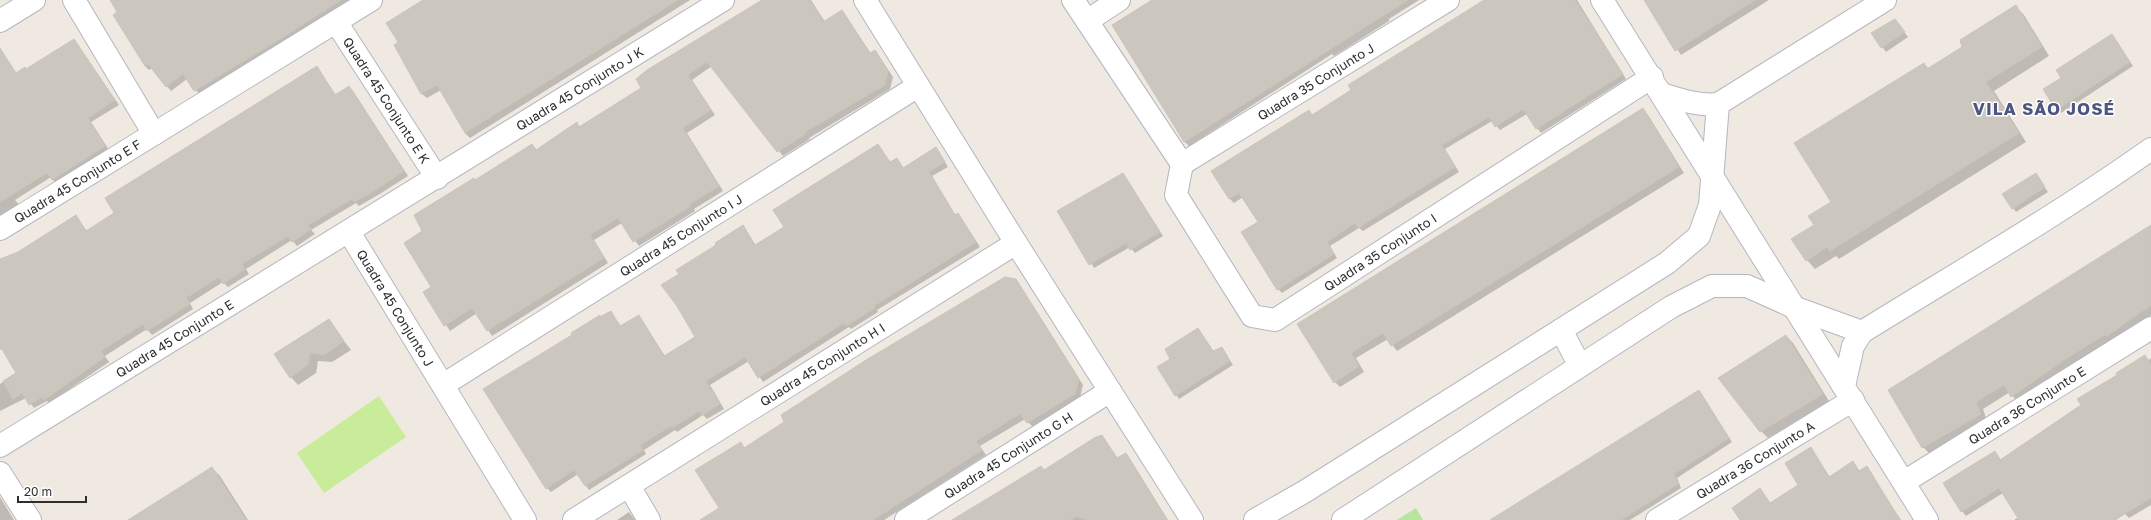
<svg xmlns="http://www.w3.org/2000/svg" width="2151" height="520" viewBox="0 0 2151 520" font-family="'Golos Text',sans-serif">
  <rect width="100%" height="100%" fill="#efe9e1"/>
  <polygon fill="#b6e59e" points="1416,508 1423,520 1397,520"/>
  <polygon fill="#c9ec9a" points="379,396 406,437 324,493 297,453"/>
  <g fill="#0003">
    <polygon points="111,0 352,0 199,94 187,79 171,91 152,68 149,70 145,66"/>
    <polygon points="425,0 690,0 470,138 465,133 441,90 427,98 422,94 395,46 400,42"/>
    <polygon points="764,0 811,0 825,22 842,11 871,54 874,52 879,56 893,77 890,89 809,138 810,139 783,156 712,66 692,80 715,115 687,133 723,191 694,209 695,211 639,246 622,223 594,240 608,263 492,336 477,313 450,331 424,292 432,287 424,232 476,181 532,145 537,150 576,123 580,127 643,88"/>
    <polygon points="1154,0 1419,0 1389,19 1389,21 1334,56 1332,54 1189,146 1184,141"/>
    <polygon points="1486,0 1577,0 1626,79 1541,133 1527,114 1500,130 1492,121 1445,149 1459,172 1363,231 1359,228 1330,246 1337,258 1282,293 1278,289 1259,222 1243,197 1234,203 1230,199 1212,171 1309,111 1313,116"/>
    <polygon points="1645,0 1769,0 1681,55"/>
    <polygon points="2016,7 2024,15 2049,56 1994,91 2026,142 1839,259 1836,256 1815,269 1807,260 1815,225 1924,64 1929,69 1964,47"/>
    <polygon points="1898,24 1908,37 1886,52 1873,33"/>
    <polygon points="2112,35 2133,66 2061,113 2045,90 2063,78"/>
    <polygon points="74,41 119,105 91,122 109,150 56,184 51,177 15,200 21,207 0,220 0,72 10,66 17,74 26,70"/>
    <polygon points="317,68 336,95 349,87 353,91 408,176 378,195 359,206 356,203 311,230 315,234 297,246 292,240 246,269 249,274 228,287 223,282 190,303 193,309 152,335 147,329 105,356 109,362 49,403 47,401 34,408 26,398 0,411 0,384 18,373 2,348 0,350 0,264 76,217 87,231 116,213"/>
    <polygon points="1643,110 1648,115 1684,173 1397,351 1388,339 1356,358 1364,372 1340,387 1335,382 1299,324"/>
    <polygon points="878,145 891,163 897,159 904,169 935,149 940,153 948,167 932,176 956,216 958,215 962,219 980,247 877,310 878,312 851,329 849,327 763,382 749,361 710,385 724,409 707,419 703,415 677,432 675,430 644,450 646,454 589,490 578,474 551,492 547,488 601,318 611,312 621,327 639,316 665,356 696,337 680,274 743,226 756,246 786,227"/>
    <polygon points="1123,174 1163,236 1135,253 1130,247 1094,268 1059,212"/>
    <polygon points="2036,174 2048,192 2016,212 2013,208"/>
    <polygon points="2151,225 2151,315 2122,337 2018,403 2010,392 1983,409 1987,421 1930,454 1923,447 1889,391"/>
    <polygon points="1016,280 1083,385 1080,398 1033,427 1025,419 980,446 986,455 884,520 706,520 720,509 740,443 746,449"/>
    <polygon points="328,320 351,350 332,362 318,361 316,373 298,385 291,377"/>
    <polygon points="1198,329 1214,352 1222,348 1233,365 1179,399 1158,367 1171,359"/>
    <polygon points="1786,336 1793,343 1829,401 1768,438 1761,431"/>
    <polygon points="2145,356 2149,360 2151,358 2151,505 2129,518 2125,514 2116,520 2014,520 2019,517 2003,493 1966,516 1962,511 1995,452 2001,460 2082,405"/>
    <polygon points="1699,391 1732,442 1677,478 1681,488 1630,520 1582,520"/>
    <polygon points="1102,436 1118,459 1125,455 1130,459 1168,520 956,520 1045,471"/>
    <polygon points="1811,449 1830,477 1853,463 1860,472 1867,468 1901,520 1741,520 1760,489 1771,504 1800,485"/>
    <polygon points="212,468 220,476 248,520 130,520"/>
    <polygon points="0,497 14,520 0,520"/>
    <polygon points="629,512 635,520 617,520"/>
  </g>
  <g fill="#cbc7bf" stroke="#cbc5ba">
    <polygon points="110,0 341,0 285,36 194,91 183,74 166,87 148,64 145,66 113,15 117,12"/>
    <polygon points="423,0 678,0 465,133 437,85 421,94 394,45 398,42 386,23"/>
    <polygon points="762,0 810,0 823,22 842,10 870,53 875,50 888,71 885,85 805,132 806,134 777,152 707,62 688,75 711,110 683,128 719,186 690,204 691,206 633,242 618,218 590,235 604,258 487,331 472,308 444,326 423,292 431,287 404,243 422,231 414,215 474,178 475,180 532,144 536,150 577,122 579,127 641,88 636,79 647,70"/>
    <polygon points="1152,0 1408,0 1184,142 1112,25"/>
    <polygon points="1484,0 1575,0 1623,74 1536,129 1523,109 1495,127 1489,117 1442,145 1455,167 1358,228 1355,223 1327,242 1334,254 1277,290 1241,232 1258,222 1239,193 1229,199 1211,171 1309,110 1312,115 1351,90 1348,85"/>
    <polygon points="1644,0 1755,0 1675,51"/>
    <polygon points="2016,5 2042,47 1986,82 2019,133 1830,251 1827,247 1806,261 1791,239 1814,225 1808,216 1831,202 1794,143 1924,63 1927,69 1962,47 1960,40"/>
    <polygon points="1895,19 1905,32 1881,48 1871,33"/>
    <polygon points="2112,34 2130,62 2056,110 2043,89 2061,78 2056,70"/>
    <polygon points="74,39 115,100 88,118 105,146 52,180 47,173 0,202 0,48 16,73 25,67 26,69"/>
    <polygon points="317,66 335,95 349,86 404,171 374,191 354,202 352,199 308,225 311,229 292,242 288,236 242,264 245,269 223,284 219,277 186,298 190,304 147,331 143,324 101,351 105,357 44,400 42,397 29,405 22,393 13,399 3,381 16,373 0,346 0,259 18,252 76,215 86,231 114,213 105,198"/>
    <polygon points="1643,108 1679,167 1391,346 1383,333 1351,353 1359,366 1334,383 1297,324"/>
    <polygon points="878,144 890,162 897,158 903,168 936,147 945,162 929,172 955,215 958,213 976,242 874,306 875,308 846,326 844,323 758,378 745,357 706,381 720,404 702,415 699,411 672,428 671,426 640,445 643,450 585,486 574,470 546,489 483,389 572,335 571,333 600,315 600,317 611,311 620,326 639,315 664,356 695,337 677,306 661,285 679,274 676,270 716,245 715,243 743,225 755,245 784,227 773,210"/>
    <polygon points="1123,173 1160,232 1130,250 1126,243 1089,265 1057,211"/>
    <polygon points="2036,173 2045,187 2012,209 2002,194"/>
    <polygon points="2151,225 2151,305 2107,336 2104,335 2067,358 2011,397 2004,385 1976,402 1981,414 1922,448 1888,390"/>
    <polygon points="1005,277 1016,279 1079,379 1075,394 1027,423 1020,414 976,441 982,450 873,520 700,520 719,508 695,470 741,442 744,448 784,422 781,415 866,360"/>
    <polygon points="329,319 344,341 324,355 310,353 308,365 290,378 274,354"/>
    <polygon points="1198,328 1213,351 1222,347 1230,361 1175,396 1157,367 1170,359 1165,349"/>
    <polygon points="1786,335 1823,394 1760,432 1718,378"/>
    <polygon points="2145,355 2151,365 2151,498 2114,520 2019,520 1999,488 1961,512 1943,483 1995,451 2000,460 2081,405 2077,399 2117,375 2116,373"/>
    <polygon points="1699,390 1729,438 1674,474 1678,484 1621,520 1490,520"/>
    <polygon points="1102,435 1117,458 1126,453 1167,520 1086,520 1084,518 1082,519 1078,516 1071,520 952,520 1041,466 1044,470 1094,438"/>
    <polygon points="1811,447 1829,477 1853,461 1859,471 1867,466 1900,520 1740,520 1732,508 1760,488 1770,503 1798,485 1785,463"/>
    <polygon points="212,467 246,520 128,520"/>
  </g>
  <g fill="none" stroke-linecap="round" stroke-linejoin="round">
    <g stroke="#b4b7c1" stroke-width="24">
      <g id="minor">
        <polyline points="74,0 154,134"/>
        <polyline points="865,0 1016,243 1192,520"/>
        <polyline points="1073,0 1087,21 1119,0"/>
        <polyline points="1602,0 1927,520"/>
        <polyline points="0,21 34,0"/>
        <polyline points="1087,21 1182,164"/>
        <path id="s1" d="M 336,22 L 437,178"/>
        <path d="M 1662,94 C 1681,100 1699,106 1718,104"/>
        <path id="s2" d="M 1182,164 L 1176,195 L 1252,316 L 1275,320 L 1652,77"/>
        <path id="s3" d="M 1182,164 L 1448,0"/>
        <path id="s4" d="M 0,229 L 371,0"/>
        <path id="s5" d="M 349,232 L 525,520"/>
        <polyline points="1561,330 1580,366"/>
        <path id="s6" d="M 443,385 L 918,86"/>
        <polyline points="1844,386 1853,346 1862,332"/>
        <path id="s7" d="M 0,446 L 723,0"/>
        <polyline points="0,473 30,520"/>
        <path id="s8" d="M 1904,482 L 2151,328"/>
        <polyline points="629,486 649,520"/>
        <path id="s9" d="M 574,520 L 1016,243"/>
        <path id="s10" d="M 906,520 L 1110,391"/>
        <polyline points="1255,520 1304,492 1667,263 1699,236 1710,205 1718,104 1885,0"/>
        <path d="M 1343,520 L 1671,307 L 1712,286 L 1747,286 L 1796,308 L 1862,332 C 1959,272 2058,215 2151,149"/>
        <path id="s11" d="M 1657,520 L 1853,400"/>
      </g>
    </g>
    <use href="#minor" stroke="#fff" stroke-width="22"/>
  </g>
  <g text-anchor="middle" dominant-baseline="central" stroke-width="3" stroke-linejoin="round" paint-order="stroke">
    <g font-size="13" fill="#2e2e2e" stroke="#fff">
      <text stroke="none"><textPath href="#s3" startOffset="157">Quadra 35 Conjunto J</textPath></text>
      <text stroke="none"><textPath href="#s7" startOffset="681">Quadra 45 Conjunto J K</textPath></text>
      <text stroke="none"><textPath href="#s1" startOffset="93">Quadra 45 Conjunto E K</textPath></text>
      <text stroke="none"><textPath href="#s4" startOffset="91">Quadra 45 Conjunto E F</textPath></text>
      <text stroke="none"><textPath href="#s6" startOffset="281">Quadra 45 Conjunto I J</textPath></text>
      <text stroke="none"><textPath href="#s2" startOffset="323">Quadra 35 Conjunto I</textPath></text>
      <text stroke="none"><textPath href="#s5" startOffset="89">Quadra 45 Conjunto J</textPath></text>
      <text stroke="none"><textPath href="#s7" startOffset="205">Quadra 45 Conjunto E</textPath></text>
      <text stroke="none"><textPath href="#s9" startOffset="293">Quadra 45 Conjunto H I</textPath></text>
      <text stroke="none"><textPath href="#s8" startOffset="145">Quadra 36 Conjunto E</textPath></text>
      <text stroke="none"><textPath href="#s10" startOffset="121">Quadra 45 Conjunto G H</textPath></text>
      <text stroke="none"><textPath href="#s11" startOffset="115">Quadra 36 Conjunto A</textPath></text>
    </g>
    <g font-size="17" font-weight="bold" letter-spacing="1" fill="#4d5680" stroke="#fff">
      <text x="2044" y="108">VILA SÃO JOSÉ</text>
    </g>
  </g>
  <path d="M18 496v6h68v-6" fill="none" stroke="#2e2e2e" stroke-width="2"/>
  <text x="24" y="496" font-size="12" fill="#2e2e2e" stroke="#ffffff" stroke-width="3" paint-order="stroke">20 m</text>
</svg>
